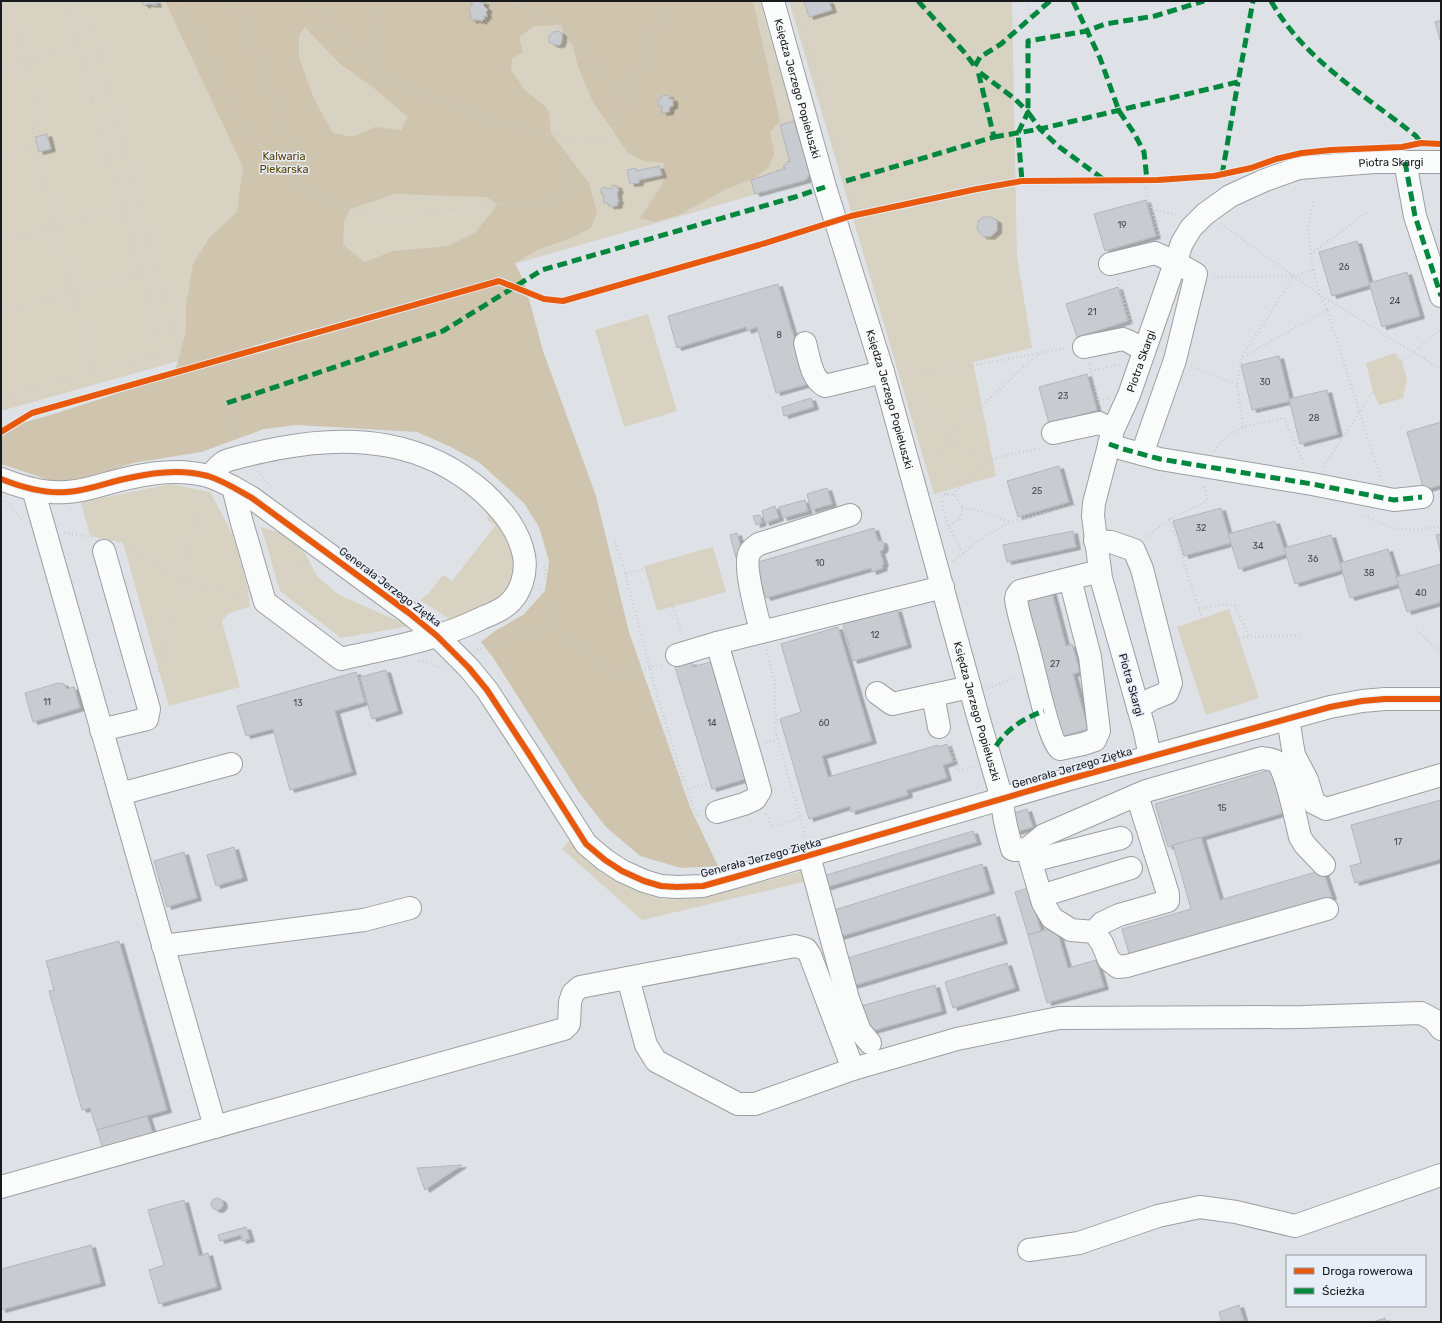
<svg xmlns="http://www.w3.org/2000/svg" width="1442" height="1323" viewBox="0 0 1442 1323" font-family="Rubik,sans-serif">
  <defs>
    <filter id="shadow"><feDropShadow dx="4.5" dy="2.5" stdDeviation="0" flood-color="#0004"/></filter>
  </defs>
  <rect width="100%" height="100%" fill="#dee2e7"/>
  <g fill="#d8d2c2">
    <polygon points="1,1 760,1 810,174 806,180 171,363 1,411"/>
    <polygon points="789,1 1012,1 1017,257 1032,348 973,362 996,476 934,494"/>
    <polygon points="648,314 677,411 624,427 595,330"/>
    <polygon points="1395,353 1402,362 1407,379 1403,398 1379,405 1373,392 1366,363"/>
    <polygon points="171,484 210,492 233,535 248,589 250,607 229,613 222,621 240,687 169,706 123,543 90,536 81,502"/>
    <polygon points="491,512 518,554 506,598 451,620 420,600 428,594 442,576 444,575 452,581 495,526 488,520 487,517"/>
    <polygon points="261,527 289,536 302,548 317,576 339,595 410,626 341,638 280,591"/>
    <polygon points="713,547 726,592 657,611 644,566"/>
    <polygon points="1229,609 1259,698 1206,715 1177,627"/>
    <path d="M 571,839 C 589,867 614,883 645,894 C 651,896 659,899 665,899 C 691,901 719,894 743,887 C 763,881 782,877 802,871 L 807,881 L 642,920 L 562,849 Z"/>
  </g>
  <path fill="#cfc4ad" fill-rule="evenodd" d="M 165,1 L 753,1 L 780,121 L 770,132 L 774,154 L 768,168 L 753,179 L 726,189 L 679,215 L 654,222 L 640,218 L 660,188 L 665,176 L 664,163 L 644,161 L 628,153 L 593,102 L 578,67 L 573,46 L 565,36 L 561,25 L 534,26 L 519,37 L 523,52 L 512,59 L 511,70 L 525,90 L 548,109 L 551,133 L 589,183 L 597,213 L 591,228 L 571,238 L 537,250 L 515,263 L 525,284 L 543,351 L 596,496 L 629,632 L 690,807 L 718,866 L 681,868 L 640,856 L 606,827 L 578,791 L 494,659 L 481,642 L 495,631 L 523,615 L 545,591 L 549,561 L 539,527 L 524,503 L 480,463 L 451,447 L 417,432 L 297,425 L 264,429 L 201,452 L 133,463 L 71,483 L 49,480 L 1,464 L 1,429 L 57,413 L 174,375 L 186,332 L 186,306 L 193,264 L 210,237 L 237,212 L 243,167 ZM 305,27 L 339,63 L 375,89 L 408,117 L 401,130 L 375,127 L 353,137 L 333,133 L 314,99 L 299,58 L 299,35 ZM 395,194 L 487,197 L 497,205 L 475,233 L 448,246 L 393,251 L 365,262 L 343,245 L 344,222 L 350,209 Z"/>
  <g fill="#c8cbcf" stroke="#b3b6ba" filter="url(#shadow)">
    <polygon points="140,1 156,1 157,5 147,4 145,6"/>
    <polygon points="473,1 481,1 481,3 483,2 485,3 483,5 488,10 486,11 487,17 484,16 485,19 483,19 482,22 480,20 477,21 476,19 473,21 472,21 472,18 469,18 471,15 469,10 472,5 470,4 471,3 473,4"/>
    <polygon points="804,1 829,1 832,10 809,17"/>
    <polygon points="1441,20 1441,43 1435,22"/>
    <polygon points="559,31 562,34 562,41 560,45 554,45 549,42 549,36 553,32"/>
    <polygon points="669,95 669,99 673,99 673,106 670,107 669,112 662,113 662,106 658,106 658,99 661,99 661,96"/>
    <polygon points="794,121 810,174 806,180 755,194 751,180 786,168 783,167 788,161 790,162 780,125"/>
    <polygon points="47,134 51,149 39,152 35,137"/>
    <polygon points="659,166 662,175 639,180 639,183 630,184 627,170 636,168 636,171"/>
    <polygon points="613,185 617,186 619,191 617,192 618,200 619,200 619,202 617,202 618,205 617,206 611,206 610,207 608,203 604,203 603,194 601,194 601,188 606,187 607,189 612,188"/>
    <polygon points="1146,200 1156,236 1105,251 1094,214"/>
    <polygon points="983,217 991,217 997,221 997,231 990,237 982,236 977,229 978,221"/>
    <polygon points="1357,241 1370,285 1332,296 1319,252"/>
    <polygon points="1407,272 1420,316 1382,327 1369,283"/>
    <polygon points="778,284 808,384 776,393 757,327 747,331 746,327 677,348 668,316"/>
    <polygon points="1118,287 1128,321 1077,337 1066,304"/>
    <polygon points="1279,356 1290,401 1252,410 1241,365"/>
    <polygon points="1087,374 1097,410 1049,424 1039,387"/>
    <polygon points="1327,390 1338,434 1300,444 1289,399"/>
    <polygon points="811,398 814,407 784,416 782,407"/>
    <polygon points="1441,422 1441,485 1424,490 1407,432"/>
    <polygon points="1059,466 1069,502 1018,517 1007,481"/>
    <polygon points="827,488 832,504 811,510 807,494"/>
    <polygon points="805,500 808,511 783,518 779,507"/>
    <polygon points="775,506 779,518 765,523 762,511"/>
    <polygon points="1221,508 1231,543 1184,556 1173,521"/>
    <polygon points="760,515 762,523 756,525 753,516"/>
    <polygon points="1275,521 1286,554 1239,569 1228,534"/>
    <polygon points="874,528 878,541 882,541 884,545 883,550 880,551 884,564 882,565 883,568 872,572 871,568 766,598 755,563"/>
    <polygon points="1073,531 1076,547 1007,562 1003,545"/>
    <polygon points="737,533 743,556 736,558 730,535"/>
    <polygon points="1441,534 1441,555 1436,535"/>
    <polygon points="1331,535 1342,570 1295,584 1284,548"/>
    <polygon points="1388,549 1399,584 1350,598 1340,563"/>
    <polygon points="1441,564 1441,602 1407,612 1396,577"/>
    <polygon points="1051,589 1066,646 1072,644 1080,672 1073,674 1088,729 1057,738 1020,597"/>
    <polygon points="897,609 907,645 853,661 843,624"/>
    <polygon points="838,627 872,741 822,756 828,777 938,745 938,747 947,744 953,762 943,765 947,778 907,790 908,795 851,812 850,806 809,819 780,719 801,712 781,644"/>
    <polygon points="713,661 748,778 712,789 675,667 692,662 693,667"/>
    <polygon points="386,670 398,711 372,719 360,677"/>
    <polygon points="356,672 365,702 335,711 352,772 290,790 273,729 246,736 237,706"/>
    <polygon points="58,683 64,684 67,689 74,687 80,708 33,722 25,693"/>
    <polygon points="1277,768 1290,811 1168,847 1155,804"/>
    <polygon points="1441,800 1441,859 1355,883 1350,866 1361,863 1351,825"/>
    <polygon points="1027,809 1033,827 1016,832 1011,814"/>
    <polygon points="973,831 977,842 824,888 820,877"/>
    <polygon points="1201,837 1220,900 1323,870 1332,897 1130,957 1122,929 1191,909 1173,845"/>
    <polygon points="234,847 243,878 216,886 207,855"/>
    <polygon points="184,852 197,898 167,907 154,861"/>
    <polygon points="982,864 990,891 836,938 828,912"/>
    <polygon points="1028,888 1041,931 1028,935 1015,892"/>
    <polygon points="995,914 1003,941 849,987 841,960"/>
    <polygon points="1056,927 1068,968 1096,960 1104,987 1047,1003 1028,935"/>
    <polygon points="119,941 167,1110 97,1130 90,1108 82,1110 49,991 54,990 46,961"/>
    <polygon points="1007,963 1015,988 953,1008 945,982"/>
    <polygon points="935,985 942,1011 865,1033 858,1007"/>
    <polygon points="147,1116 154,1137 104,1152 97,1130"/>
    <polygon points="462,1165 425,1190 417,1168"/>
    <circle cx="217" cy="1204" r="6"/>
    <polygon points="184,1200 199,1256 208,1253 217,1287 159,1304 149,1270 164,1265 148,1210"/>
    <polygon points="246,1227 250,1239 242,1241 241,1235 220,1241 218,1235"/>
    <polygon points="91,1245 101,1283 1,1310 1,1269"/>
    <polygon points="1239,1305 1244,1321 1222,1322 1219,1312"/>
    <polygon points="1385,1318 1386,1322 1373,1322"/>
  </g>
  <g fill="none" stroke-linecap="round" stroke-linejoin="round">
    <g stroke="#9c9fa2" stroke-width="24">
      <g id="minor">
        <path id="s1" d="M 773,1 L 825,187 L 883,372 L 977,713 L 1002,799 C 1003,816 1007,832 1012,849 L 1015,850 L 1027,849 L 1043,903 L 1052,918 L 1071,930 L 1094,932 L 1102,943 L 1109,960 L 1118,967 L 1127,966 L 1327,909"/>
        <polyline points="1405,162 1415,216 1441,296"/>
        <polyline points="1110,264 1155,253 1175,262 1196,274 1175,360 1142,454"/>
        <path d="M 805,343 C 809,357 811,379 825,386 L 883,372"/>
        <polyline points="1084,347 1123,339 1130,342 1144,350"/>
        <polyline points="1053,433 1099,423 1113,430"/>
        <polyline points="1109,444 1123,449 1160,459 1312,484 1394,500 1422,497"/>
        <path d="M 209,476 C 214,472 219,465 224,462 C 227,460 232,459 236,458 C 250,454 265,451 280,448 C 355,434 426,441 484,493 C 503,511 519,530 524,556 C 527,573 521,594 507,605 C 500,611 489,615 480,619 C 437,640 388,648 341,659 L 265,602 L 242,523 L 233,487"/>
        <path d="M 1,479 C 21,487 45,494 67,492 C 88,491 108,482 129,478 C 154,472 183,469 208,476 C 224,481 238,490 252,498 L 409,613 L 437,636 L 469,668 L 487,690 L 529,754 L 586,844 L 605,860 L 622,871 L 644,881 L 661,886 L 677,887 L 703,886 L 735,877 L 1066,780 L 1330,707 L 1362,701 L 1385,699 L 1441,699"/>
        <polyline points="33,489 215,1127"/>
        <polyline points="1095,541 1111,542 1134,550 1142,569 1171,683 1167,693 1152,699 1138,708"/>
        <path d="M 1070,579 L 1090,657 L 1099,731 L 1095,740 L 1083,744 L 1060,749 C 1049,742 1033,663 1028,647 C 1024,631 1018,615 1016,599 L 1017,595 L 1020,591 L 1100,571"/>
        <path d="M 761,632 C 758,617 742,565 750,552 C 751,549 756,546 759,544 L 850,515"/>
        <polyline points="677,655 717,643 943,587"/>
        <polyline points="877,693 892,704 970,687"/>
        <polyline points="933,695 939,727"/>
        <polyline points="1288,719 1294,755 1307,780 1314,803 1326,809 1441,775"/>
        <polyline points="101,730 147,719 149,709 104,551"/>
        <path id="s2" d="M 1150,756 L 1144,728 L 1101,578 L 1093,516 L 1094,503 L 1113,430 L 1129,395 L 1182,243 L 1191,228 L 1205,214 L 1230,196 L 1265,180 L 1299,168 L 1374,162 L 1441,162"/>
        <polyline points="120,794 231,764"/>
        <polyline points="717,812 744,804 755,799 760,791 751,759 717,643"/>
        <path d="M 1027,849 L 1044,835 L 1146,791 L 1262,758 C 1267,759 1273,759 1277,762 C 1285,767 1297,824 1300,837 L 1305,845 L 1324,865"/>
        <polyline points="809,856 848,999 860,1031 870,1043"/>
        <polyline points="1031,861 1121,838"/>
        <polyline points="1041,896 1131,868"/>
        <polyline points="1094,932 1102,923 1119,915 1168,901 1168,894 1137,795"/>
        <polyline points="163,946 364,920 410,908"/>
        <polyline points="628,978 646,1045 656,1061 738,1104 755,1104 853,1069 957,1039 1059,1018 1302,1017 1421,1013 1434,1020 1441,1029"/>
        <polyline points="1,1187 564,1029 569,1024 570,1002 573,993 580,987 795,946 806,949 810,955 853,1069"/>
        <polyline points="1029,1250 1079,1243 1158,1216 1200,1207 1236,1212 1295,1226 1441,1175"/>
      </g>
    </g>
    <g stroke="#cccdce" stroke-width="2.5" stroke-dasharray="1 3" stroke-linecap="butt">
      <polyline points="9,1 37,107 32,137 94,372"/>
      <polyline points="85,1 177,346"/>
      <polyline points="181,1 232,110 268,155 300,186 333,204 385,219 412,217 497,204 533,207 563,196 572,178 560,146 563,136"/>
      <polyline points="236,1 298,163 300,185"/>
      <polyline points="315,1 324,17 350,45 383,76 437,99 489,120 563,136 603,143 613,132 667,1"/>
      <polyline points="373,1 383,76"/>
      <polyline points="515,1 553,21 587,54 625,101"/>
      <polyline points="794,1 797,12"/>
      <polyline points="1029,1 1029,20"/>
      <polyline points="799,17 856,215"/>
      <polyline points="1,68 78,46"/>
      <polyline points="1,156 35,146"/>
      <polyline points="1217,181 1222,175"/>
      <polyline points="1145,188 1159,235"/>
      <polyline points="1152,209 1178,215"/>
      <polyline points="1221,224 1320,295 1441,369"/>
      <polyline points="1,242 123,207"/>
      <polyline points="1311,254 1308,228 1314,199"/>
      <polyline points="1313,270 1311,254 1369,211"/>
      <polyline points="1214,277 1294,276 1313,270 1320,295 1327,310 1381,479"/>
      <polyline points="1118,280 1131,323"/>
      <polyline points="1,312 141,274"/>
      <polyline points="1243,357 1327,310 1338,305"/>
      <polyline points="1089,364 1099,406"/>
      <polyline points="1191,366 1237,385"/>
      <polyline points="1091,371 1121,364"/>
      <polyline points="902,378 1067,348"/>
      <polyline points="910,396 930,412 957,447 988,461 1008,455 1043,448"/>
      <polyline points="1,397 163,354 66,1"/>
      <polyline points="1099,401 1108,398"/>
      <polyline points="227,403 241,438"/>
      <polyline points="1243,427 1237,385 1242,357 1294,276"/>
      <polyline points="924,451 943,453"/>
      <polyline points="1215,451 1220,442 1243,427 1284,418 1304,464"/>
      <polyline points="1323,467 1373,392 1402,362 1441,329"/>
      <polyline points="257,471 272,488"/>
      <polyline points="946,494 943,453 949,436 1039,353"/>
      <polyline points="954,495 955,492 988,461"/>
      <polyline points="5,501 22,520"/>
      <path d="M 962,508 C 980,509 994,516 1009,522"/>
      <polyline points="1361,514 1392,528 1417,530 1441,526"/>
      <polyline points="1170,519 1202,618"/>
      <path d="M 949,525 C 965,518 966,507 954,495 L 946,494 L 942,496 C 942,501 943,507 944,512 C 947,526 956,540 963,553"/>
      <polyline points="64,533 93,537"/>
      <polyline points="1146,537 1170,519 1204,503 1207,499 1204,485"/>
      <polyline points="119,542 123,543 181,580 245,597"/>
      <polyline points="615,542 622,561 657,696 684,782 688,789 710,783"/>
      <polyline points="953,561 985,536 1010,522 1076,505"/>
      <polyline points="626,574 648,568 659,607 672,604 682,634"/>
      <polyline points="544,578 546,569 544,566"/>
      <polyline points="541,589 541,591 553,627"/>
      <polyline points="282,592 303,557"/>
      <polyline points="1199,609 1226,604 1235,606 1249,637"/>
      <polyline points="506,628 528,634"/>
      <polyline points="1416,630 1441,652"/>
      <polyline points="1239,638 1249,637 1301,635"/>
      <polyline points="766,649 776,686 774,702 777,719 775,730 806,838"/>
      <polyline points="477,650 553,627 618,676 663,664"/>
      <polyline points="419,661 427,662 444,670"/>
      <polyline points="158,672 203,493"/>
      <polyline points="988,688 1017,677"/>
      <polyline points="949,741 958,771 975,767"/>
      <polyline points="766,743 778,739"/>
      <polyline points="688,789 692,804 698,816"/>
      <polyline points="766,814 772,827 799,818"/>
    </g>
    <use href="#minor" stroke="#fafbfb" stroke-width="22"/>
    <g stroke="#00873e" stroke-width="5" stroke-dasharray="10 5" stroke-linecap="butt">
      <polyline points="918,1 965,53 977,69"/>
      <polyline points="1073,1 1100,58 1119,111 1134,133 1144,152 1147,180"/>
      <path d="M 1271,1 C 1304,60 1365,95 1416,136 L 1421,143"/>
      <polyline points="975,66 980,57 1001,44 1050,1"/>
      <polyline points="994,137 1040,129 1238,82 1253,1"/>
      <polyline points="1405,162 1415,216 1441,296"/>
      <polyline points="1222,175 1238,82"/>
      <polyline points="1103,179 1058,146 1040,129 1028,112 1028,41 1087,31 1105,24 1155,16 1204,1"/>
      <polyline points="846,181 994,137 978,71 1015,99 1028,112 1018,133 1022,181"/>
      <polyline points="227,403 443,331 542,270 795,197 825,187"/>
      <polyline points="1109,444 1123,449 1160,459 1312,484 1394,500 1422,497"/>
      <path d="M 996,746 C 1008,728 1024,718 1044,711"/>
    </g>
    <g stroke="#e7eef8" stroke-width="8">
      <g id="cycleway">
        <polyline points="1,432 32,413 499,281 544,299 563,301 759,245 851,216 977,189 1022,181 1158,180 1214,176 1251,168 1276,159 1302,153 1331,150 1402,147 1421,143 1441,144"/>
        <path d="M 1,479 C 21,487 45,494 67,492 C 88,491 108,482 129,478 C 154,472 183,469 208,476 C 224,481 238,490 252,498 L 409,613 L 437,636 L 469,668 L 487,690 L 529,754 L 586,844 L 605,860 L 622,871 L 644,881 L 661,886 L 677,887 L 703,886 L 735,877 L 1066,780 L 1330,707 L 1362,701 L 1385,699 L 1441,699"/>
      </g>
    </g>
    <use href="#cycleway" stroke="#e8590c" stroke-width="6"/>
  </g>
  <g text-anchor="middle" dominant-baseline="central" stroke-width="3" stroke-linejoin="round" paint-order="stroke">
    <g font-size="9" fill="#46484c">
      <text x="1122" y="225">19</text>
      <text x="1344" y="267">26</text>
      <text x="1395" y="301">24</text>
      <text x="1092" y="312">21</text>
      <text x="779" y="335">8</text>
      <text x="1265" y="382">30</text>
      <text x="1063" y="396">23</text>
      <text x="1314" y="418">28</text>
      <text x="1037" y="491">25</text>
      <text x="1201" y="528">32</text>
      <text x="1258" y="546">34</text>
      <text x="1313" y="559">36</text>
      <text x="820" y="563">10</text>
      <text x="1369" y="573">38</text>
      <text x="1421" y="593">40</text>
      <text x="875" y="635">12</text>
      <text x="1055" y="664">27</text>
      <text x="47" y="702">11</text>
      <text x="298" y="703">13</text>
      <text x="712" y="723">14</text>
      <text x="824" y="723">60</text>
      <text x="1222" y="808">15</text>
      <text x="1398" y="842">17</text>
    </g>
    <g font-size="11" fill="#181a1e" stroke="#e7eef8">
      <text stroke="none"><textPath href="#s1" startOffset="91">Księdza Jerzego Popiełuszki</textPath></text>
      <text stroke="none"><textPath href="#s2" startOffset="770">Piotra Skargi</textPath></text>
      <text stroke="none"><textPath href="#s2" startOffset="410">Piotra Skargi</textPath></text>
      <text stroke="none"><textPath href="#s1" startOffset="415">Księdza Jerzego Popiełuszki</textPath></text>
      <text transform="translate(390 587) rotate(37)">Generała Jerzego Ziętka</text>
      <text transform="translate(1131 685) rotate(74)">Piotra Skargi</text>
      <text stroke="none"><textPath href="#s1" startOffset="739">Księdza Jerzego Popiełuszki</textPath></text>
      <text transform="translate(1072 768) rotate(-16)">Generała Jerzego Ziętka</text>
      <text transform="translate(761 858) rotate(-15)">Generała Jerzego Ziętka</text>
    </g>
    <g font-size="11" fill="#573f01" stroke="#e7eef8">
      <text x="284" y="156">Kalwaria<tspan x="284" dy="13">Piekarska</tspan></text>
    </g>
  </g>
  <rect width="1442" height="1323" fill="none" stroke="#181a1e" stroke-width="4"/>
  <rect x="1286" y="1255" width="140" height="52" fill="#e7eef8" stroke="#9499a1"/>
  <rect x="1294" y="1268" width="20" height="6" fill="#e8590c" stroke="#9499a1"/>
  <text x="1322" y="1275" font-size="12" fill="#181a1e">Droga rowerowa</text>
  <rect x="1294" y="1288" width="20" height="6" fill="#00873e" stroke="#9499a1"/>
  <text x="1322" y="1295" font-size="12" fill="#181a1e">Ścieżka</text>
</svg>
